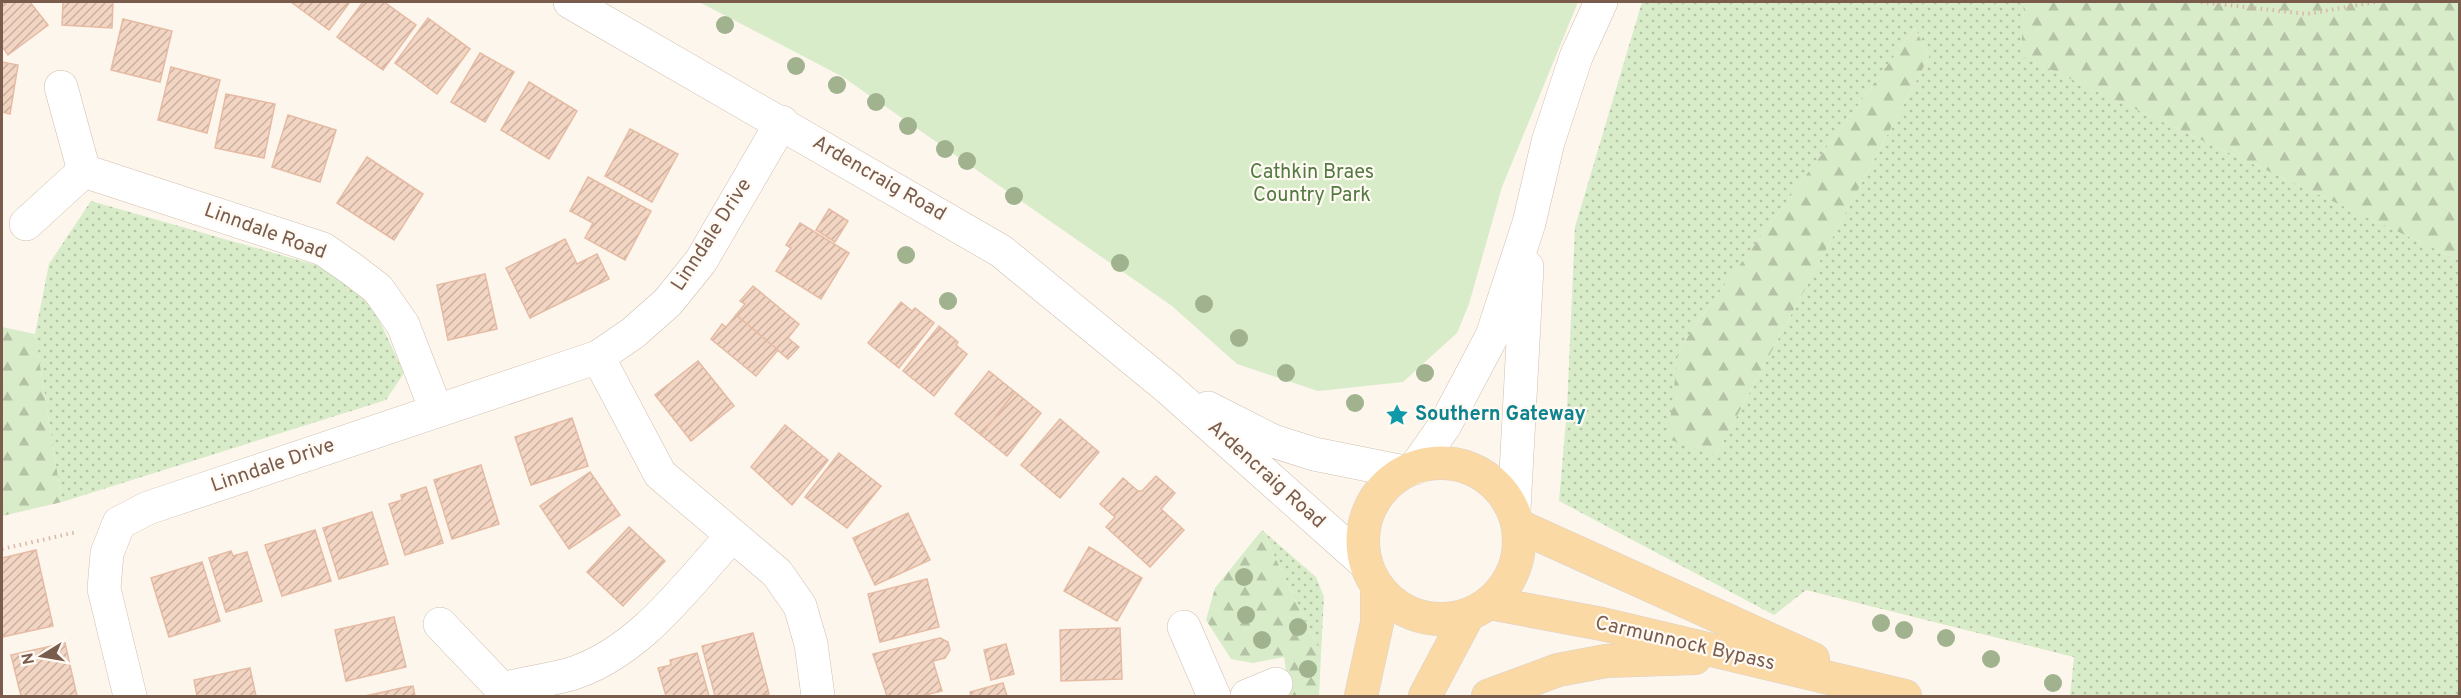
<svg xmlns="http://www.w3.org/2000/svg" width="2461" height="698" viewBox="0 0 2461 698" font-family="Overpass,sans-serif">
  <defs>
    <pattern id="grass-dots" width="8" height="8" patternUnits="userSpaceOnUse" patternTransform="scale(1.5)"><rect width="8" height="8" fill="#d8ecc9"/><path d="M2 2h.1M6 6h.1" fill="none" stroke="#b4c2a5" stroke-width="1.8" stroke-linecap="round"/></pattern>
    <pattern id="forest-firs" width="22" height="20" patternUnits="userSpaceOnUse" patternTransform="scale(1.5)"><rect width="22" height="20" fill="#d8ecc9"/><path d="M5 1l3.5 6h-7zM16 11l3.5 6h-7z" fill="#b4c2a5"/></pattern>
    <pattern id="building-hatch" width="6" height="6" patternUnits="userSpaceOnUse" patternTransform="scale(1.5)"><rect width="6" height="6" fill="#f3d5c3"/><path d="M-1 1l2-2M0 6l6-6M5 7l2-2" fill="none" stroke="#cab0a1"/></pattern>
  </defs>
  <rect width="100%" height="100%" fill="#fdf6ec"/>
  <g fill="url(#grass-dots)" fill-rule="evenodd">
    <path d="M 1642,2 L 2024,2 L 2022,56 L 2459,260 L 2459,696 L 2070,696 L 2074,657 L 1806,590 L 1774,615 L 1559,501 L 1567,409 L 1575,227 ZM 1915,28 L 1929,57 L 1716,455 L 1678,354 L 1693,328 Z"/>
    <polygon points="91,201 323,267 373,307 404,373 386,400 62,502 35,334 49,264"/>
    <polygon points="1262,530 1316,577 1324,597 1321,654"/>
  </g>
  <g fill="url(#forest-firs)">
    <polygon points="2024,2 2459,2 2459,260 2021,56"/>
    <polygon points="1915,28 1929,57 1716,455 1668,439 1678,354 1693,328"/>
    <polygon points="2,327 35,334 62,502 2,516"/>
    <polygon points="1262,530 1321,654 1319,696 1290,696 1284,657 1253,663 1231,659 1206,620 1215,588"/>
  </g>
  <polygon fill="#d8ecc9" points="699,2 1578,2 1502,187 1469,304 1457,333 1403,382 1318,391 1237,364 1172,306 843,77"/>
  <g fill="url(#building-hatch)" stroke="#e6bba3" stroke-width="1.5">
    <polygon points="2,2 30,2 48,25 8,55 2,46"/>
    <polygon points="63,2 113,2 112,28 62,25"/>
    <polygon points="291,2 350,2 329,30"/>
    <polygon points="363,2 384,2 416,25 383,70 337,37"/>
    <polygon points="428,18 470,49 437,94 395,63"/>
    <polygon points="123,19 172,31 160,82 111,70"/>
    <polygon points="480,53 514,72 485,122 451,102"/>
    <polygon points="2,62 18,65 10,114 2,112"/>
    <polygon points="171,67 220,80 207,133 158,120"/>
    <polygon points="529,82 577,111 549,159 501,130"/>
    <polygon points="226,94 275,104 264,158 215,148"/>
    <polygon points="288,115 336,130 320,182 272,167"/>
    <polygon points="630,129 678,154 652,202 605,176"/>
    <polygon points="367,157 423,194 394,240 337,203"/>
    <polygon points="588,177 651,211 625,260 585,238 593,223 570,211"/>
    <polygon points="829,209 848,221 835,242 816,230"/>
    <polygon points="800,223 849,253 821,299 776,271 791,248 786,245"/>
    <polygon points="565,239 577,264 597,254 609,279 530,318 506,268"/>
    <polygon points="485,274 497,329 448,340 437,285"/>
    <polygon points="753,286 799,324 788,338 799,347 788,359 736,315 745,304 740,301"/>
    <polygon points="901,302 912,311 915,308 934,323 899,368 868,343"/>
    <polygon points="736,315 778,350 756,376 711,339 722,324 726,327"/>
    <polygon points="939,326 958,342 956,345 967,354 934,396 903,371"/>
    <polygon points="698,361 734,406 691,441 655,395"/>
    <polygon points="989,371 1015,392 981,435 955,414"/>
    <polygon points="1015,392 1041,413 1007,456 981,435"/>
    <polygon points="572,418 588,466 531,485 515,437"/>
    <polygon points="1060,419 1099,452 1060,498 1021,465"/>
    <polygon points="785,425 828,460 792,505 751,467"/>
    <polygon points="839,453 881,486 847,528 805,497"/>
    <polygon points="481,465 499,524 452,539 434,480"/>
    <polygon points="590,472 620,515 569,549 540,506"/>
    <polygon points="1156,476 1175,493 1161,509 1184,530 1150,567 1106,527 1115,517 1100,504 1123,478 1138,491 1142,491"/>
    <polygon points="426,487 443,543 405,555 389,504 402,500 401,495"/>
    <polygon points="372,512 388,564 339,579 323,528"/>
    <polygon points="908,513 930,560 875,585 853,538"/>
    <polygon points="629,527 665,561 623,606 587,572"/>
    <polygon points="315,530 331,581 282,596 265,545"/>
    <polygon points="1089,547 1142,578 1117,621 1064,591"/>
    <polygon points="36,550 53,626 2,637 2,558"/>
    <polygon points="231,551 233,556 247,552 262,601 226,612 209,558"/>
    <polygon points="202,562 220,621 169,637 151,578"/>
    <polygon points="927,579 939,627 880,642 868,594"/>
    <polygon points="394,617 406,667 346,681 335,630"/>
    <polygon points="1120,628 1122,679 1061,681 1060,630"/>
    <polygon points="753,633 769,694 759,696 715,696 702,646"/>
    <polygon points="940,638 948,642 950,650 945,658 933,661 942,691 921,696 887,696 873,654"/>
    <polygon points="65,643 77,696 21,696 11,655"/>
    <polygon points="1006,644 1014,674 991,680 984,650"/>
    <polygon points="697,653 709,696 666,696 658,668 671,665 670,660"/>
    <polygon points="250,668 256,696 197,696 194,680"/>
    <polygon points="1003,683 1007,696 971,696 970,692"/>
    <polygon points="413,686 415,696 365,696 406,687"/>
  </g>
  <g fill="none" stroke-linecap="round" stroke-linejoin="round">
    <g stroke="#d1beb0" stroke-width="34">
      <g id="minor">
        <polyline points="570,2 1001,251 1167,387 1366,564"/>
        <polyline points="61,87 84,171"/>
        <polyline points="26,224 84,171 323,249 352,269 378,289 403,325 436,410"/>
        <polyline points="598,357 660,474 777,573 800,606 811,644 818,696"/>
        <polyline points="1208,408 1273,441 1314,454 1404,472"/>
        <polyline points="1415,468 1445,425 1492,336 1529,223 1548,142 1576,57 1601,2"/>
        <polyline points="1514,510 1527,267"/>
        <path d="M 440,624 L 502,689 C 525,683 551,680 574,673 C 641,650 685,587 732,536"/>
        <polyline points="1184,627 1214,696"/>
        <polyline points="130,696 104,589 107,553 119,523 148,508 598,357 633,333 668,302 701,261 782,122"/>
        <polyline points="1247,696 1276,684"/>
      </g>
    </g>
    <g stroke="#dad1cd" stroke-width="34">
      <g id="major">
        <circle cx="1441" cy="541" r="78"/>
        <polyline points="1519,526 1813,659"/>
        <polyline points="1490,603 1602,624 1905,696"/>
        <polyline points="1361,696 1377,623 1377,587"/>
        <polyline points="1425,696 1468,615"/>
        <polyline points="1488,696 1558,670 1606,661 1695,658"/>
      </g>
    </g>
    <g stroke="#d9b8a5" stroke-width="4" stroke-dasharray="1.5 4.5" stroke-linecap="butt">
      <polyline points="2201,2 2307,14 2375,2"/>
      <polyline points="2,549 77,532"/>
    </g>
    <use href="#minor" stroke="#fff" stroke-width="33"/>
    <use href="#major" stroke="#fbd9a5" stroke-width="33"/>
  </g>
  <g fill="#a0b28e">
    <circle cx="725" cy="25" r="9"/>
    <circle cx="796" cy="66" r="9"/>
    <circle cx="837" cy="85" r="9"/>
    <circle cx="876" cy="102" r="9"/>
    <circle cx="908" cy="126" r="9"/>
    <circle cx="945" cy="149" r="9"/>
    <circle cx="967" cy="161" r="9"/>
    <circle cx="1014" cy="196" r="9"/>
    <circle cx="906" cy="255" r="9"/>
    <circle cx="1120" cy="263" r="9"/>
    <circle cx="948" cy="301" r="9"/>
    <circle cx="1204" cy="304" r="9"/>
    <circle cx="1239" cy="338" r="9"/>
    <circle cx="1286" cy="373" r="9"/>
    <circle cx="1425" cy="373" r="9"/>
    <circle cx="1355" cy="403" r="9"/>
    <circle cx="1244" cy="577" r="9"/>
    <circle cx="1246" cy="615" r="9"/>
    <circle cx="1881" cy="623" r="9"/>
    <circle cx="1298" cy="627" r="9"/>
    <circle cx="1904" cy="630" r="9"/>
    <circle cx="1946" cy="638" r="9"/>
    <circle cx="1262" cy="640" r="9"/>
    <circle cx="1991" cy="659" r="9"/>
    <circle cx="1308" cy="669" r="9"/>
    <circle cx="2053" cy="683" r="9"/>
  </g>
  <defs>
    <g id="sight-bare" transform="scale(1.8)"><path d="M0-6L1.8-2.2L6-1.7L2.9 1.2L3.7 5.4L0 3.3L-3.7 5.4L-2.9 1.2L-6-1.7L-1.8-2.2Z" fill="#0f9aa8" stroke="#fffaf3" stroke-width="2.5" paint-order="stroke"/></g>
  </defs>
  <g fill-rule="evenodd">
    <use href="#sight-bare" x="1397" y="415"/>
  </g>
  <g text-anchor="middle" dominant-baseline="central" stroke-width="4.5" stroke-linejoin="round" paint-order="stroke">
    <g font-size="20" fill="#537a41" stroke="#fffaf3">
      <text x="1312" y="173">Cathkin Braes<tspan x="1312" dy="23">Country Park</tspan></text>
    </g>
    <g font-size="20" fill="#7a5c4d" stroke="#fffaf3">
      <text transform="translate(879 179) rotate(30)">Ardencraig Road</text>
      <text transform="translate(265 232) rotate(20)">Linndale Road</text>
      <text transform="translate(712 235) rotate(-57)">Linndale Drive</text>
      <text transform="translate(273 466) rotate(-19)">Linndale Drive</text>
      <text transform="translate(1266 475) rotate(42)">Ardencraig Road</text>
      <text transform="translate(1685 644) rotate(13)">Carmunnock Bypass</text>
    </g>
    <g font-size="20" font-weight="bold" fill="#0d838f" stroke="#fffaf3" text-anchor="start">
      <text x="1415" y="415">Southern Gateway</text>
    </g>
  </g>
  <rect width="2461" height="698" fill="none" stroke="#7a5c4d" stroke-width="6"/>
  <g transform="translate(42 656) rotate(259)" stroke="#fffaf3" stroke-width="4.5" paint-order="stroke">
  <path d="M0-4.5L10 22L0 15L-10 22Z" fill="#7a5c4d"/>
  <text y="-9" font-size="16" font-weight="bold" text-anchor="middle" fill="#7a5c4d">N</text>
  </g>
</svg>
